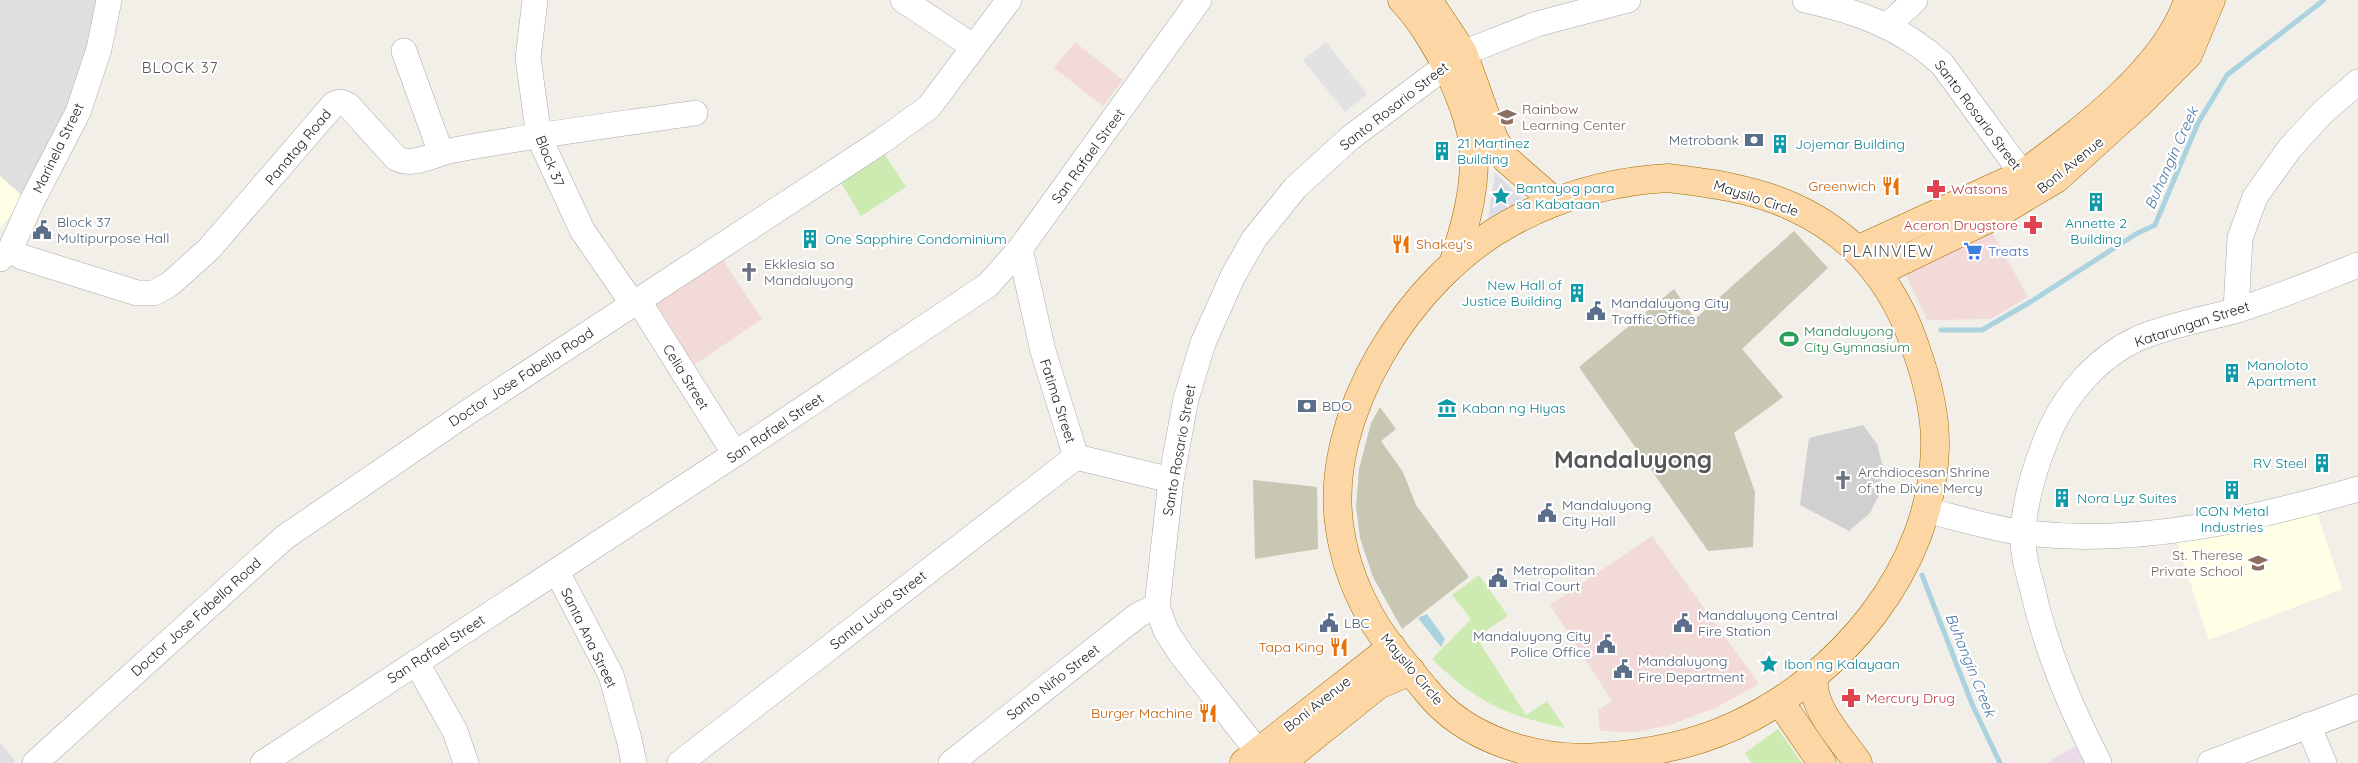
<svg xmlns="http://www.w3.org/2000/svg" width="2358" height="763" viewBox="0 0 2358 763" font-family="Quicksand,sans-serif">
  <rect width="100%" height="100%" fill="#f2efe9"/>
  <g fill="#e0dfdf">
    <polygon points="0,0 100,0 73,127 25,198 0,176"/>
    <polygon points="0,742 15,761 13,763 0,763"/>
  </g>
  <g fill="#f2dad9">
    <polygon points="1075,42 1123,80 1103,106 1054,68"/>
    <polygon points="1988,225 2028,297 1991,319 1927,320 1903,269"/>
    <polygon points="719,254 762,319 694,365 652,297"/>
    <polygon points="1652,536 1759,684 1715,708 1670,725 1635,732 1600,731 1598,710 1612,701 1550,605"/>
  </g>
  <polygon fill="#ebdbe8" points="2075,746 2085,763 2047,763"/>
  <g fill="#ffffe5">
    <polygon points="0,176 25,198 0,228"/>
    <polygon points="2317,513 2342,589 2209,640 2176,539 2233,533"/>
  </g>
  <polygon fill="#d0d0d0" points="1863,425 1877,444 1883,467 1880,493 1870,513 1849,531 1800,505 1809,438"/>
  <g fill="#c7c7b4">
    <polygon points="1794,231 1828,268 1742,349 1783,397 1734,433 1755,492 1753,547 1708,551 1579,367 1674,289 1695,319"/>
    <polygon points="1380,407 1396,429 1381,441 1403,472 1416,505 1469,577 1402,629 1373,577 1360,538 1356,507 1359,469 1371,423"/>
    <polygon points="1253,480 1317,487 1318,549 1255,559"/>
  </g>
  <g fill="#cdebb0">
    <polygon points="884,153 906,187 861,216 840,181"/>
    <path d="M 1479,575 L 1508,616 L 1476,637 L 1526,715 L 1547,701 L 1565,728 C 1506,716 1475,701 1432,659 L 1471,619 L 1452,595 Z"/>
    <polygon points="1778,729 1802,763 1752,763 1745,753"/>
  </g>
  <polygon fill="#e2e2e2" points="1326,42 1367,94 1345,112 1303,60"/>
  <polygon fill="#dddde8" points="1495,173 1523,199 1488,219"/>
  <polygon fill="#aad3df" points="1427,614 1445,639 1441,647 1418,618"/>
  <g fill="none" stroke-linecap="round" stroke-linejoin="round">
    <g stroke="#aad3df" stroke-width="5">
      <polyline points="1941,330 1982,330 2032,301 2136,234 2155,225 2198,123 2227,75 2324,0"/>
      <polyline points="1922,575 1972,704 2000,763"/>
    </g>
    <g stroke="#a9a9a9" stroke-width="26">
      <g id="minor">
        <polyline points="535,0 528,58 539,137 582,230 633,304"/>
        <polyline points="903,0 974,47"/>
        <path d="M 1805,0 C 1856,11 1902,27 1942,64 L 2034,190"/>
        <polyline points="1888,25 1915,0"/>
        <polyline points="404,51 441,153"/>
        <polyline points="1020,249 1043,351 1076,457 1171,480"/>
        <path d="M 10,250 L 22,257 L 137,293 L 154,293 L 170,284 L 209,249 L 334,104 L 341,102 L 348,105 L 396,158 C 413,168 435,153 454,150 C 534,135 615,125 695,113"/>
        <polyline points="0,259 10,250 32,201 78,112 99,49 109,0"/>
        <polyline points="638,300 735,454"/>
        <polyline points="2236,310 2240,238 2255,197 2290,148 2323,112 2358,82"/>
        <path d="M 1926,510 C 1958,518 1992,529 2026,533 C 2139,546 2250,520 2358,489"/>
        <polyline points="557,572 611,675 629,739 634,763"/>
        <polyline points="416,662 455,731 466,763"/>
        <polyline points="2308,725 2324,763"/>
        <polyline points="35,763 285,537 465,414 882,141 929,107 1009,0"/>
        <polyline points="263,763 735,454 988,285 1020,249 1199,0"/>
        <polyline points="680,763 1076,457"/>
        <polyline points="951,763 1138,615 1157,606"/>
        <polyline points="1267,763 1181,654 1166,631 1157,606 1171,480 1186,399 1203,343 1233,276 1254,239 1295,188 1350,138 1463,53 1537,24 1628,0"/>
        <path d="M 2099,763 C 2070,706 2046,650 2032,587 C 2027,569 2022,551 2023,532 C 2025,496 2036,463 2050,430 C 2067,393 2098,357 2137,339 C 2163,327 2205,319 2234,311 C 2277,298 2317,281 2358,265"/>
        <polyline points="2210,763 2358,707"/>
      </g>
    </g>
    <g stroke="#a06b00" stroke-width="29">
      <g id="major">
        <path d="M 1402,0 C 1434,32 1475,114 1474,160 C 1474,196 1464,230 1453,264"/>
        <polyline points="1428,0 1463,53 1494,139 1506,159 1555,202"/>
        <path d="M 1668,178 C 1710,183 1754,189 1793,207 C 1855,235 1895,285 1916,349 C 1927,380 1936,415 1935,448 C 1932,569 1840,678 1734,726 C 1693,745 1645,754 1600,757 C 1539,762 1465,740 1426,690 C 1409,669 1389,647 1375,624 C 1358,596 1345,562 1340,530 C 1321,416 1412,276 1510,223 C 1559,196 1611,181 1668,178 Z"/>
        <path d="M 1857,250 L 2023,174 C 2080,132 2166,69 2188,0"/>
        <polyline points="1877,273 1992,217 2056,179 2141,102 2188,55 2211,0"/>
        <path d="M 1814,677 C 1810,707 1842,739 1858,763"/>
        <polyline points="1780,702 1822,763"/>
        <polyline points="1244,763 1392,647"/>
        <polyline points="1281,763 1378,685 1411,671"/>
      </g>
    </g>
    <use href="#minor" stroke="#fff" stroke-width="25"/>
    <use href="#major" stroke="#fcd6a4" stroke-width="28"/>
  </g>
  <defs>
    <g id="school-bare" transform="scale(1.5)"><path d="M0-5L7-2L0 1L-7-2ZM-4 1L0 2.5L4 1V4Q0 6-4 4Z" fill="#8d6e63" stroke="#fff" stroke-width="2.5" paint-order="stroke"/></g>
    <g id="bank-bare" transform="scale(1.5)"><path d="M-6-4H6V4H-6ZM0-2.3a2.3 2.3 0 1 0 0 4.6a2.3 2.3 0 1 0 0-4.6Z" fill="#5c6f8a" stroke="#fff" stroke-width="2.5" paint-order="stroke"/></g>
    <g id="building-bare" transform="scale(1.5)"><path d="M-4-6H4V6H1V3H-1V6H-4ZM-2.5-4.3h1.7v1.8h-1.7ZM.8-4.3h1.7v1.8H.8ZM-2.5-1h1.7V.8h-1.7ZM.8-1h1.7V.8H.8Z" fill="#0f9aa8" stroke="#fff" stroke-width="2.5" paint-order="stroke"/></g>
    <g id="restaurant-bare" transform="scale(1.5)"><path d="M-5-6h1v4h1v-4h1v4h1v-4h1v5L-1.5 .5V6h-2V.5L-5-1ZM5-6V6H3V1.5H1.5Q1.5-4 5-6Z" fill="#e8710a" stroke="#fff" stroke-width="2.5" paint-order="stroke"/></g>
    <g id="pharmacy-bare" transform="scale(1.5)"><path d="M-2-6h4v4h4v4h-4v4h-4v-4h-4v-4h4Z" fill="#e0444e" stroke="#fff" stroke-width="2.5" paint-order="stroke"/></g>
    <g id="sight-bare" transform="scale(1.5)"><path d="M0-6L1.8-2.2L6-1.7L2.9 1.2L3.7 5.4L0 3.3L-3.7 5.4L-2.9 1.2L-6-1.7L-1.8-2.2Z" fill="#0f9aa8" stroke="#fff" stroke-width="2.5" paint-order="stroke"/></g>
    <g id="civic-bare" transform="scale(1.5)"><path d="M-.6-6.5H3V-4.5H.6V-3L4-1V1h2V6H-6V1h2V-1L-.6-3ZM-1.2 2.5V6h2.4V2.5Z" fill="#5c6f8a" stroke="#fff" stroke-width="2.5" paint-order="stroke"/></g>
    <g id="supermarket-bare" transform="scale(1.5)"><path d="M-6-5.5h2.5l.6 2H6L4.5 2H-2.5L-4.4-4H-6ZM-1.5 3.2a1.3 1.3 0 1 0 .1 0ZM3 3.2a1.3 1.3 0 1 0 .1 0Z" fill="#3f7fe0" stroke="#fff" stroke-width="2.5" paint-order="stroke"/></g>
    <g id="church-bare" transform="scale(1.5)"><path d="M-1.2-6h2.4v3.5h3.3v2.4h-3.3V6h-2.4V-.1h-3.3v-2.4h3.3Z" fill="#6b7280" stroke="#fff" stroke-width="2.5" paint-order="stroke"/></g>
    <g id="stadium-bare" transform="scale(1.5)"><path d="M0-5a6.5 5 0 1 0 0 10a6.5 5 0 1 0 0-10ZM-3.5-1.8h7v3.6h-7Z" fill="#2e9e5b" stroke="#fff" stroke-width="2.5" paint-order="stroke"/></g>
    <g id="museum-bare" transform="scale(1.5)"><path d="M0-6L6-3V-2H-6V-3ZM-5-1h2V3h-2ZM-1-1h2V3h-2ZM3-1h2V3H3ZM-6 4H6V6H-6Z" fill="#0f9aa8" stroke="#fff" stroke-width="2.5" paint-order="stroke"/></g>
  </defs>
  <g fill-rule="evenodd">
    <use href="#school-bare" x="1507" y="117"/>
    <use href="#bank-bare" x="1754" y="140"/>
    <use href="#building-bare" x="1780" y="144"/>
    <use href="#building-bare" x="1442" y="151"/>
    <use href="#restaurant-bare" x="1891" y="186"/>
    <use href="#pharmacy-bare" x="1936" y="189"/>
    <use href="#sight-bare" x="1501" y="196"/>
    <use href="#building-bare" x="2096" y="202"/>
    <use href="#pharmacy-bare" x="2033" y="225"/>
    <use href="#civic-bare" x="42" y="230"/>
    <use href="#building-bare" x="810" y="239"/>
    <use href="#restaurant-bare" x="1401" y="244"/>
    <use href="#supermarket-bare" x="1973" y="251"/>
    <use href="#church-bare" x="749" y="272"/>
    <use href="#building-bare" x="1577" y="293"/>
    <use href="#civic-bare" x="1596" y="311"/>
    <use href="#stadium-bare" x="1789" y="339"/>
    <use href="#building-bare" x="2232" y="373"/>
    <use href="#bank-bare" x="1307" y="406"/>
    <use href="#museum-bare" x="1447" y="408"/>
    <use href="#building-bare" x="2322" y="463"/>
    <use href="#church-bare" x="1843" y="480"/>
    <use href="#building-bare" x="2232" y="490"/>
    <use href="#building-bare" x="2062" y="498"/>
    <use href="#civic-bare" x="1547" y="513"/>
    <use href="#school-bare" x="2258" y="563"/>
    <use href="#civic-bare" x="1498" y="578"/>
    <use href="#civic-bare" x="1329" y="623"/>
    <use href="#civic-bare" x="1683" y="623"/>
    <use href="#civic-bare" x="1606" y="644"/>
    <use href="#restaurant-bare" x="1339" y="647"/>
    <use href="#sight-bare" x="1769" y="664"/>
    <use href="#civic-bare" x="1623" y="669"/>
    <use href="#pharmacy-bare" x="1851" y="698"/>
    <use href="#restaurant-bare" x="1208" y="713"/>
  </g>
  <g text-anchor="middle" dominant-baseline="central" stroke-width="4.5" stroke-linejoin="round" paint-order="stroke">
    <g font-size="14" fill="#222" stroke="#fff">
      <text transform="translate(1394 106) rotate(-38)">Santo Rosario Street</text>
      <text transform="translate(1978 115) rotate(53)">Santo Rosario Street</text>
      <text transform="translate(298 147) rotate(-50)">Panatag Road</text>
      <text transform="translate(58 148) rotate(-64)">Marinela Street</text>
      <text transform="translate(1088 156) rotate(-54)">San Rafael Street</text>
      <text transform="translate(550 161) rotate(68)">Block 37</text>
      <text transform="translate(2070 165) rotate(-39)">Boni Avenue</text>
      <text transform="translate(1756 198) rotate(18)">Maysilo Circle</text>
      <text transform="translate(2192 324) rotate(-18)">Katarungan Street</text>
      <text transform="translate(521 377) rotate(-33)">Doctor Jose Fabella Road</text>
      <text transform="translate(686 377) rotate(58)">Celia Street</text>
      <text transform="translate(1058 401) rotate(72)">Fatima Street</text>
      <text transform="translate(775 428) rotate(-34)">San Rafael Street</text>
      <text transform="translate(1179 450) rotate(-80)">Santo Rosario Street</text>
      <text transform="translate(878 610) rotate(-38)">Santa Lucia Street</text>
      <text transform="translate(196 617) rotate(-42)">Doctor Jose Fabella Road</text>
      <text transform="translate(589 638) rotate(64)">Santa Ana Street</text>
      <text transform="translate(436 649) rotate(-33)">San Rafael Street</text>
      <text transform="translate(1412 669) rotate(50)">Maysilo Circle</text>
      <text transform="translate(1053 682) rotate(-38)">Santo Niño Street</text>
      <text transform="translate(1317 704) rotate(-38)">Boni Avenue</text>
    </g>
    <g font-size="14" fill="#785e54" stroke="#fff" text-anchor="start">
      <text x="1522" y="109">Rainbow<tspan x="1522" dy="16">Learning Center</tspan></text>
      <text x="2243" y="555" text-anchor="end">St. Therese<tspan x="2243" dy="16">Private School</tspan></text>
    </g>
    <g font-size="14" fill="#4e5e75" stroke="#fff" text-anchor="start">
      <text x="1739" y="140" text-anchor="end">Metrobank</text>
      <text x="57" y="222">Block 37<tspan x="57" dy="16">Multipurpose Hall</tspan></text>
      <text x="1611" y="303">Mandaluyong City<tspan x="1611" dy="16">Traffic Office</tspan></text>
      <text x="1322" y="406">BDO</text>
      <text x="1562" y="505">Mandaluyong<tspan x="1562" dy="16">City Hall</tspan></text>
      <text x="1513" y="570">Metropolitan<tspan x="1513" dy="16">Trial Court</tspan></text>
      <text x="1698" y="615">Mandaluyong Central<tspan x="1698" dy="16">Fire Station</tspan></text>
      <text x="1344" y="623">LBC</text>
      <text x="1591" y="636" text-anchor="end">Mandaluyong City<tspan x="1591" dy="16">Police Office</tspan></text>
      <text x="1638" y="661">Mandaluyong<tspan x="1638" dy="16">Fire Department</tspan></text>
    </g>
    <g font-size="14" fill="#0d838f" stroke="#fff" text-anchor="start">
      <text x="1457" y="143">21 Martinez<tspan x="1457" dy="16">Building</tspan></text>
      <text x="1795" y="144">Jojemar Building</text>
      <text x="1516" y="188">Bantayog para<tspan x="1516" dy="16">sa Kabataan</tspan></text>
      <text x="2096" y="223" text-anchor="middle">Annette 2<tspan x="2096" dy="16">Building</tspan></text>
      <text x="825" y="239">One Sapphire Condominium</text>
      <text x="1562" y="285" text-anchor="end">New Hall of<tspan x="1562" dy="16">Justice Building</tspan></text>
      <text x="2247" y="365">Manoloto<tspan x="2247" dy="16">Apartment</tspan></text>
      <text x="1462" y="408">Kaban ng Hiyas</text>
      <text x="2307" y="463" text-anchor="end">RV Steel</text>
      <text x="2077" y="498">Nora Lyz Suites</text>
      <text x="2232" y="511" text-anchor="middle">ICON Metal<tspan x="2232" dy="16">Industries</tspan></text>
      <text x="1784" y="664">Ibon ng Kalayaan</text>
    </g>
    <g font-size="14" fill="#c56008" stroke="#fff" text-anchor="end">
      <text x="1876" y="186">Greenwich</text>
      <text x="1416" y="244" text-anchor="start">Shakey's</text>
      <text x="1324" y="647">Tapa King</text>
      <text x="1193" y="713">Burger Machine</text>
    </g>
    <g font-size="14" fill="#be3a42" stroke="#fff" text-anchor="start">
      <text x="1951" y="189">Watsons</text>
      <text x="2018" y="225" text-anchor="end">Aceron Drugstore</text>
      <text x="1866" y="698">Mercury Drug</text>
    </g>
    <g font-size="14" fill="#366cbe" stroke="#fff" text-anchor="start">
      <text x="1988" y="251">Treats</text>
    </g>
    <g font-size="14" fill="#5b616d" stroke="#fff" text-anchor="start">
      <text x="764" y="264">Ekklesia sa<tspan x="764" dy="16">Mandaluyong</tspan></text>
      <text x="1858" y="472">Archdiocesan Shrine<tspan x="1858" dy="16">of the Divine Mercy</tspan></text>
    </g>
    <g font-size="14" fill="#27864d" stroke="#fff" text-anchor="start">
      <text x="1804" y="331">Mandaluyong<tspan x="1804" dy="16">City Gymnasium</tspan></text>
    </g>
    <g font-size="15" letter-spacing="1" fill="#555" stroke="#fff">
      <text x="180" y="67">BLOCK 37</text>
    </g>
    <g font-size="15" font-style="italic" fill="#4a7aab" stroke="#fff">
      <text transform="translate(2171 158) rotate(-66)">Buhangin Creek</text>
      <text transform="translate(1971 665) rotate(68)">Buhangin Creek</text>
    </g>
    <g font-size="16" letter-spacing="1" fill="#555" stroke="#fff">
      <text x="1888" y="251">PLAINVIEW</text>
    </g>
    <g font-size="24" font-weight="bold" fill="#555" stroke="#fff">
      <text x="1633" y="459">Mandaluyong</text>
    </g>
  </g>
</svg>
